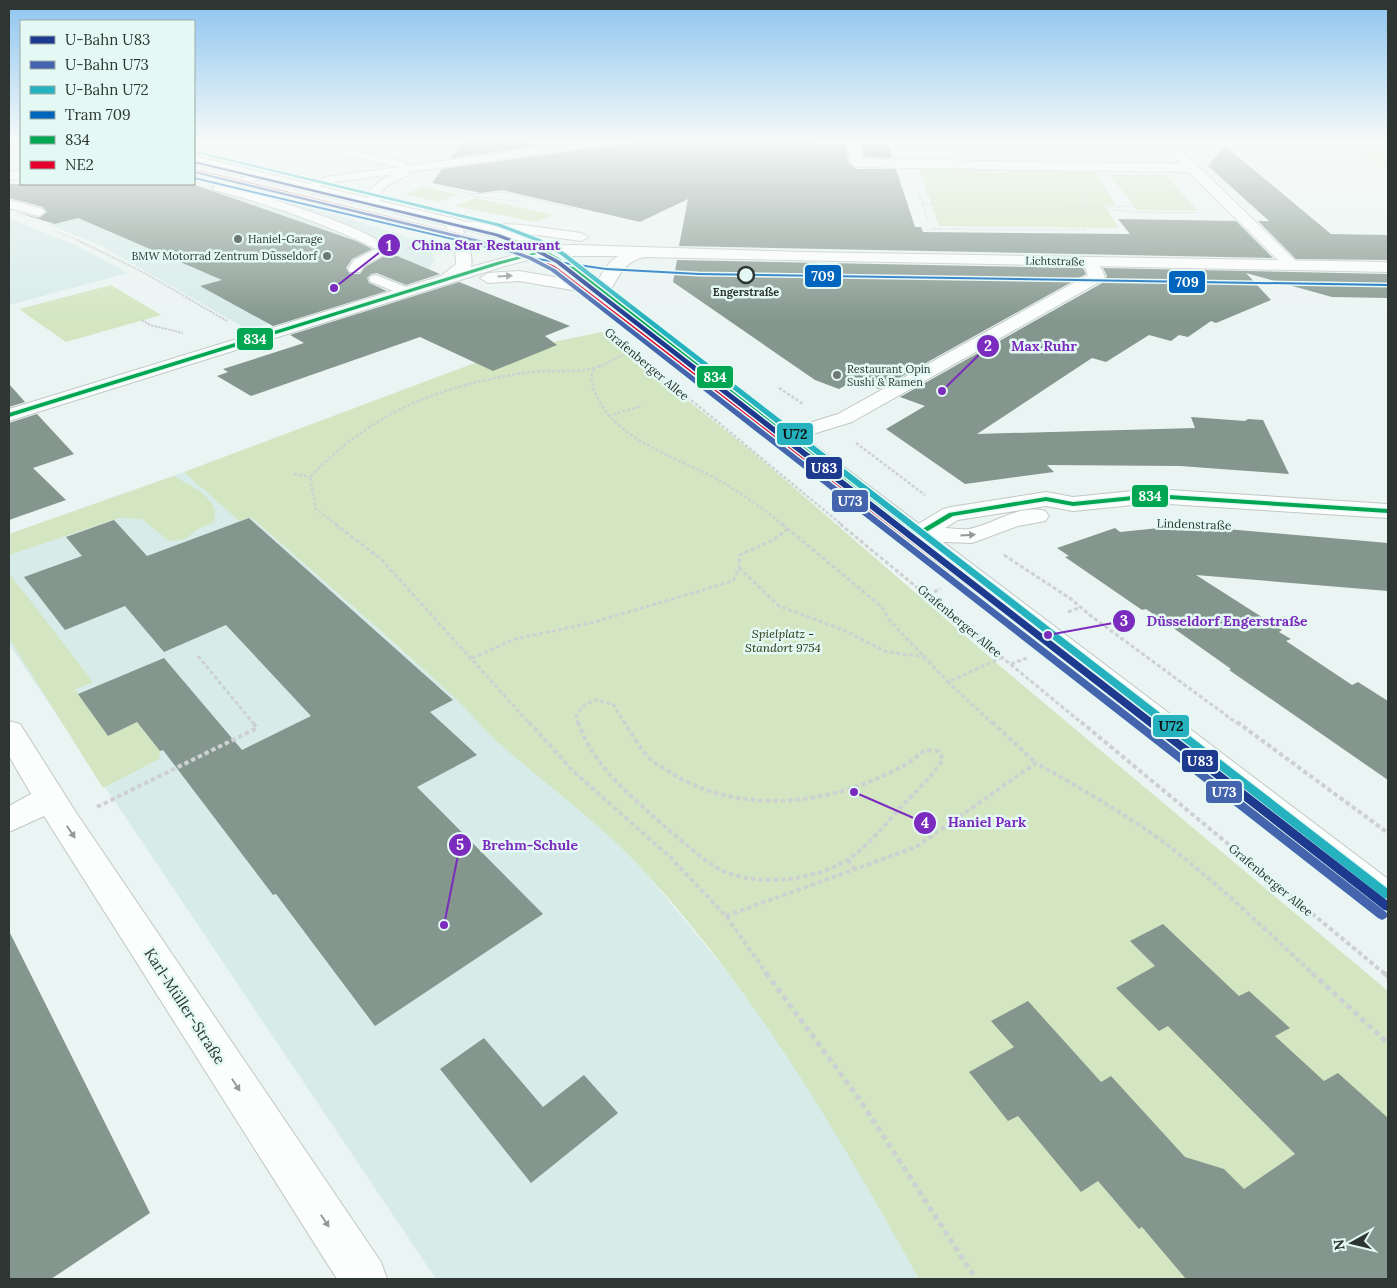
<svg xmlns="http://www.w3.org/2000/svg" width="1397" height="1288" viewBox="0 0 1397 1288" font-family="Lora,serif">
  <rect width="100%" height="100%" fill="#eaf4f2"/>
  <g fill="#d7ebe8">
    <polygon points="9,141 21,144 21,163 9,166"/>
    <polygon points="220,182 300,203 398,234 429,247 435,260 428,269 409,279 248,330 102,246 48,224 151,202"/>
    <polygon points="13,220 75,245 128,273 9,305 9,221"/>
    <polygon points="184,472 239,521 251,517 457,699 499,743 616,841 646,873 732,978 789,1056 860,1172 919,1279 436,1279 9,644 9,534"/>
  </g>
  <g fill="#d3e6c1">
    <polygon points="912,140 1067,142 1075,153 916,150"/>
    <polygon points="1331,140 1364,140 1388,156 1388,170"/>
    <polygon points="194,150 306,177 299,177 194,153"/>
    <polygon points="918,165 996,168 1000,173 1013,170 1096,173 1116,205 1104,205 1119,228 939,226"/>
    <polygon points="1109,174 1166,175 1198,211 1137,210"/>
    <polygon points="424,187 458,194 439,202 404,194"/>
    <polygon points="475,198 554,215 536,222 455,206"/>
    <polygon points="111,285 161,315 66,342 19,309"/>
    <path d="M 602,332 L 755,454 L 1007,672 L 1388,991 L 1388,1279 L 919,1279 C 839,1135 756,993 644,871 C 601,824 549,787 501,745 C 485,731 471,713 455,698 C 388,636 319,577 251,517 L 239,521 L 184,472 L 504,352 Z"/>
    <path d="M 174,476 C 193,488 220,497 214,522 L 196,530 L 186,539 L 169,541 L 142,519 L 119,518 L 9,555 L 9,534 Z"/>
    <polygon points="9,573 93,682 75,689 108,736 137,722 160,751 159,759 103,788 9,638"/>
  </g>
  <g fill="#84968d">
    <polygon points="465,140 527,140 538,146 451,158"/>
    <polygon points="655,140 822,140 822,144 845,144 849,163 856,169 896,169 915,227 921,227 923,232 1130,234 1118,219 1236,221 1273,258 679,246 688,199 640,222 502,190 481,193 432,183 442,169"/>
    <polygon points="861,144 888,145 892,158 864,157"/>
    <polygon points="1225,146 1331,234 1388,235 1388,260 1296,259 1258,221 1269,221 1208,166"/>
    <polygon points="9,184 192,184 356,241 372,249 352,259 346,268 350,274 360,274 365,267 390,253 440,274 406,285 377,273 371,274 367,278 369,283 387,291 273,326 200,286 222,280 78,218 55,224 15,212 39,218 47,212 43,207 9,198"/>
    <polygon points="677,260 1083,268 1086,274 879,389 855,380 839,389 815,380 673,282"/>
    <polygon points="1103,268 1388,274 1388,298 1332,297 1246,273 1271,300 1216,323 1211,321 1188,337 1179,335 1171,341 1149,335 1106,362 1092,358 977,434 1195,428 1191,417 1245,421 1248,419 1263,420 1289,474 1180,466 1047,465 1054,472 965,484 886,429 925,406 900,397 1104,282 1107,276"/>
    <polygon points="459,282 570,326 545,336 557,345 493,371 420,337 251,396 217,376 228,372 223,369 304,343 290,335"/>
    <polygon points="9,384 25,402 9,407"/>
    <polygon points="37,414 74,454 33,468 66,500 9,520 9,423"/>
    <polygon points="249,518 453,700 430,712 477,755 417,787 543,914 375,1026 276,894 273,895 163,750 160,751 137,722 108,736 78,694 164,658 242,750 311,716 226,625 164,652 125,606 65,630 24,577 82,556 66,537 114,520 147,556"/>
    <polygon points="1115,528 1120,532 1159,528 1215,528 1388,543 1388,591 1196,575 1282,630 1279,632 1291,639 1286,641 1352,685 1358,682 1388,701 1388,780 1229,670 1231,669 1162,620 1146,609 1142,610 1065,557 1069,556 1057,548"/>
    <polygon points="1163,924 1239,996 1249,991 1290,1028 1275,1036 1324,1081 1338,1073 1388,1118 1388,1279 1186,1279 1142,1227 1139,1229 1098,1181 1081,1192 1018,1116 1008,1121 969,1072 1014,1047 991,1021 1028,1001 1101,1082 1111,1076 1185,1157 1224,1169 1244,1189 1295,1154 1168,1026 1159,1031 1116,988 1155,966 1130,941"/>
    <polygon points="9,931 150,1213 51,1279 9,1279"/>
    <polygon points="484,1038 543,1107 584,1075 618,1113 531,1183 440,1069"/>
  </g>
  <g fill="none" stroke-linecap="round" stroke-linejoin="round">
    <g stroke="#c0c8c6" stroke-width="2">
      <g id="service">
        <polygon points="595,140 626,140 621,143 409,172 408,175 388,185 381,192 380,203 374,207 368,203 369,191 380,181 392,174 329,183 307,190 301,187 327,177 399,167 339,154 339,150 343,149 405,162 405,166"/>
        <path d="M 259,173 L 265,176 L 263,178 L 232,188 C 259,195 378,229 390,251 L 364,266 L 360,272 L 350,272 L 348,269 L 354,260 L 376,249 C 325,223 270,205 215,190 L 213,188 L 215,186 Z"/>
        <polygon points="9,200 43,209 45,212 39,216 9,208"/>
        <polygon points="376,275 411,289 413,292 406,296 371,282 369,279 371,276"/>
      </g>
    </g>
    <g stroke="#c0c8c6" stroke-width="2">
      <g id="minor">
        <polygon points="846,140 858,140 862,159 1181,164 1158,140 1171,140 1300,265 1292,270 1286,268 1189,172 857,167 851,163"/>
        <polygon points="21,170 21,178 9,180 9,172"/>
        <path d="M 451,217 C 463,220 474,255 471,267 L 545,246 L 553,251 L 550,254 L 505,266 L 9,421 L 9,409 L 441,276 L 456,264 L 455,249 L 444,221 Z"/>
        <polygon points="1091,257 1097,259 1105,277 1103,280 852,422 790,441 783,439 779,435 783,431 838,414 1088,275 1083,262"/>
        <polygon points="519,271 602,285 608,286 610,290 608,294 602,295 519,281 488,283 480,278 488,273"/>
        <path d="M 1153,489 L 1388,504 L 1388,518 L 1153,503 L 1073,511 L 1046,506 L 958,520 L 945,528 C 953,528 962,530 969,529 C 995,524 1018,504 1045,511 L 1049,516 L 1045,521 L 1018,526 L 972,543 L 919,541 L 910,539 L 907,534 L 910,529 L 943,509 L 951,507 L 1046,492 L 1073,497 Z"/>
        <polygon points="9,721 20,724 77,814 381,1262 387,1279 337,1279 44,816 9,832 9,806 31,794 9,756"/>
      </g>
    </g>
    <g stroke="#c0c8c6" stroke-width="2">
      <g id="tertiary">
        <polygon points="471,222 523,225 581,233 588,237 581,241 523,233 466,229 464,226 466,223"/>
        <path d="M 575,245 L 803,252 L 1388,262 L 1388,272 L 644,257 C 622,263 619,277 608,294 L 596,294 L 594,290 C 599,277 606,264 618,256 L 545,256 L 537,251 L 545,246 Z"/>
      </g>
    </g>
    <g stroke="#c0c8c6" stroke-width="2">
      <g id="secondary">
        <polygon points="1380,140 1388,140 1388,146"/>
        <polygon points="194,156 513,233 564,255 1388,879 1388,912 1376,908 910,539 552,261 503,239 194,164"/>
      </g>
    </g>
    <g stroke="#cdd1d1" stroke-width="1" stroke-dasharray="2 1" stroke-linecap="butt">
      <polyline points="256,147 299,154 319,152"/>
      <polyline points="917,187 928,221"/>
      <polyline points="450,189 473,194 462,198"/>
      <polyline points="1081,192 1086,207"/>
      <polyline points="473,194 504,192 577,209"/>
      <polyline points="469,196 525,202"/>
      <polyline points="923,204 1058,204 1137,212 1201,213"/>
      <polyline points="1100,207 1134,206"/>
      <polyline points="931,229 1086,230"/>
      <polyline points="55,231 80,241"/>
    </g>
    <g stroke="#cdd1d1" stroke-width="2" stroke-dasharray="2.5 1" stroke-linecap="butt">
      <polyline points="77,240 143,272 227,321"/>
      <polyline points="407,248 431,245"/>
      <polyline points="142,320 150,325 183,333"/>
      <polyline points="647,364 650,367"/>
      <polyline points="599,367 631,351"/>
    </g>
    <g stroke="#cdd1d1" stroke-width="2.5" stroke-dasharray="3 2" stroke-linecap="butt">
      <polyline points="649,365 842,525"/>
      <path d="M 595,369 C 589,375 592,383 594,390 C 613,442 680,457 724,483 C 745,496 764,509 783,525"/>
      <polyline points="779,388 803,404"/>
      <polyline points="608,416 642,406"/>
      <polyline points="856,443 925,495"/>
      <polyline points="294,474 310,477"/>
      <path d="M 337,525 L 316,509 L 310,477 C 373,411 441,385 530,372 C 554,369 579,375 602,365"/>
    </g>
    <g stroke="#cdd1d1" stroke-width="3" stroke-dasharray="4 2.5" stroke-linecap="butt">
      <polyline points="335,524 381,559 530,724"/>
      <polyline points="782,524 882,607 891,622 948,682"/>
      <polyline points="840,524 1083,724"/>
      <polyline points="1004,555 1071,599 1091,616 1238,724"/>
      <polyline points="739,568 779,606 841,629 887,652 926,657"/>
      <polyline points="928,594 941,589"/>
      <polyline points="1068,612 1081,607"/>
      <polyline points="198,656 254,724"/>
      <polyline points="472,658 515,639 591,623 733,581 739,568 740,555 773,540 788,529"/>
      <polyline points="1011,664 1027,658"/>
      <polyline points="578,724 576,717 582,707 594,700 613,704 625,724"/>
      <polyline points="993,724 948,682 1003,657"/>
    </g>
    <g stroke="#cdd1d1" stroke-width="4" stroke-dasharray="4.5 3" stroke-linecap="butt">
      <polyline points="529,722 573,771 671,858 726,916 767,974"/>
      <path d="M 578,722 C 591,761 624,790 653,816 C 669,830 706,864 725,872 C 763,887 820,880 853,856 C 871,843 885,824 901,807 C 915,792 932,777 943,759 L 938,751 L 926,750 C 917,755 910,763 901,767 C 833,804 745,816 676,776 C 667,770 656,765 648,757 C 639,747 632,734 624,722"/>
      <polyline points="992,722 1036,763"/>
      <polyline points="1081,722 1385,974"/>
      <polyline points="1237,722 1388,833"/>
      <polyline points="97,807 257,728 252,722"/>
      <polyline points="848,860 855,870"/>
      <path d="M 726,916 L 916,847 L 1036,763 C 1080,788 1124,813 1165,843 C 1217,883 1265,929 1313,974"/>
    </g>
    <g stroke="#cdd1d1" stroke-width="5" stroke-dasharray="5.5 4" stroke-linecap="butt">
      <polyline points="766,973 860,1100 976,1279"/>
      <polyline points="1312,973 1388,1043"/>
      <polyline points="1384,973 1388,976"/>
    </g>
    <use href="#service" fill="#fcfdfd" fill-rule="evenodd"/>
    <use href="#minor" fill="#fcfdfd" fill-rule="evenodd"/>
    <use href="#tertiary" fill="#fcfdfd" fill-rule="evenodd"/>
    <use href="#secondary" fill="#fcfdfd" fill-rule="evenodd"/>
    <g stroke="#e5f9f4" stroke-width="3">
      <polygon id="bus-1" points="545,250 574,267 919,531 949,513 1046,497 1073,502 1153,494 1388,509 1388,513 1153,498 1073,506 1046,501 953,516 921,535 917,535 570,269 544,252 501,264 9,417 9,413 497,262"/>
    </g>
    <g stroke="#e5f9f4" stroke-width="3">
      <polygon id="bus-2" points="194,169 506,245 555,266 915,541 1385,903 1387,906 1385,909 1382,910 1379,909 911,543 551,268 504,247 194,171"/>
    </g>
    <use href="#bus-1" fill="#00a651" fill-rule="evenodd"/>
    <use href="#bus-2" fill="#e4002b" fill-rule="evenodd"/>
    <g stroke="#e5f9f4" stroke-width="3">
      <polygon id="tram-1" points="194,177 537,258 606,268 699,273 1388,284 1388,286 699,275 606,270 537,260 194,179"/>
    </g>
    <use href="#tram-1" fill="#0065bd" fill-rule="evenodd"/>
    <g stroke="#e5f9f4" stroke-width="3">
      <polygon id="metro-1" points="194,161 499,234 536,248 560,261 1388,901 1388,911 1384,910 556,263 532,250 495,236 194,163"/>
    </g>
    <g stroke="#e5f9f4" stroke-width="3">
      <polygon id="metro-2" points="194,171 496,244 532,257 555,269 1386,912 1388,915 1386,918 1382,920 1378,918 551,271 528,259 492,246 194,173"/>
    </g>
    <g stroke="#e5f9f4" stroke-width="3">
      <polygon id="metro-3" points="195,151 501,224 540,239 565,253 1388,889 1388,899 1384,898 561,255 536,241 497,226 196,153"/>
    </g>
    <use href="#metro-1" fill="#1d3a8f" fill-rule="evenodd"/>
    <use href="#metro-2" fill="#4465ad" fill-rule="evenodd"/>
    <use href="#metro-3" fill="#25b2be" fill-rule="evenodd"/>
  </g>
  <defs><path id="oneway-solid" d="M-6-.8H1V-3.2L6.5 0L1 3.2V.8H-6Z" transform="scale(1.25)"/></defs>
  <g fill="#959a98">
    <use href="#oneway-solid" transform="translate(505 276) rotate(-3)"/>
    <use href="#oneway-solid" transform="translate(968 535) rotate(-3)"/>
    <use href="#oneway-solid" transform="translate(71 832) rotate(56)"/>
    <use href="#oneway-solid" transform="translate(236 1085) rotate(57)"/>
    <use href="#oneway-solid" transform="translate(325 1221) rotate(57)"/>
  </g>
  <linearGradient id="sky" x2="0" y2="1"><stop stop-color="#8dc4ef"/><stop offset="0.44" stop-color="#f6faf9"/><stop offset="1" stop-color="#f6faf9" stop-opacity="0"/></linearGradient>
  <rect width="1397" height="321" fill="url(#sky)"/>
  <g fill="#707876" stroke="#e5f9f4" stroke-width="2">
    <circle cx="238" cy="239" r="5"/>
    <circle cx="327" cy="256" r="5"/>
    <circle cx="837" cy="375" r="5"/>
  </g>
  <circle fill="#e5f9f4" stroke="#2e3634" stroke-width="2.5" cx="746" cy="275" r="8"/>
  <g text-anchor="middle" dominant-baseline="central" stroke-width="5" stroke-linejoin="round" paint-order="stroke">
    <g font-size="11" fill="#2e3634" stroke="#e5f9f4" text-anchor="start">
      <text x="248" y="239">Haniel-Garage</text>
      <text x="317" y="256" text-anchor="end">BMW Motorrad Zentrum Düsseldorf</text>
      <text x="847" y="369">Restaurant Opin<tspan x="847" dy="13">Sushi &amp; Ramen</tspan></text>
    </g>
    <g font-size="11" fill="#2e3634" stroke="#e5f9f4">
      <text transform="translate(1055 261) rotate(1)">Lichtstraße</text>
    </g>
    <g font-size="11" font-weight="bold" fill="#2e3634" stroke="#e5f9f4">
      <text x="746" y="292">Engerstraße</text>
    </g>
    <g font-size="12" fill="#2e3634" stroke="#e5f9f4">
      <text transform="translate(647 364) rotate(40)">Grafenberger Allee</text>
      <text transform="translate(1194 524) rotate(2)">Lindenstraße</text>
      <text transform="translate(960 621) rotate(40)">Grafenberger Allee</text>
      <text transform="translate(1271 880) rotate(40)">Grafenberger Allee</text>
    </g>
    <g font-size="12" font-style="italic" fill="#26320e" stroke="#e5f9f4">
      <text x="783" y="633">Spielplatz -<tspan x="783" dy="14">Standort 9754</tspan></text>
    </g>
    <g font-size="15" fill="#2e3634" stroke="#e5f9f4">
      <text transform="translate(185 1006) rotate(57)">Karl-Müller-Straße</text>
    </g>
  </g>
  <path fill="none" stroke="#7b2cbf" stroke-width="2" d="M334 288L389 245M942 391L988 346M1048 635L1124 621M854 792L925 823M444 925L460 845"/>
  <g fill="#7b2cbf" stroke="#e5f9f4" stroke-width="2">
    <circle cx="334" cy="288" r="5"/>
    <circle cx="942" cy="391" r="5"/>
    <circle cx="1048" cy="635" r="5"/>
    <circle cx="854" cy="792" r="5"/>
    <circle cx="444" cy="925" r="5"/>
    <circle cx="389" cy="245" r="12"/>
    <circle cx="988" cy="346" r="12"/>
    <circle cx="1124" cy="621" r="12"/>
    <circle cx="925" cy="823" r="12"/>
    <circle cx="460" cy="845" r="12"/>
  </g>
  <g font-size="15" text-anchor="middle" font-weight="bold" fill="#fff">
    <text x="389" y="251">1</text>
    <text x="988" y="351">2</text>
    <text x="1124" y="626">3</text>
    <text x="925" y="828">4</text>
    <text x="460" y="850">5</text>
  </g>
  <g font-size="14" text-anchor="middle" font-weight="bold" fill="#7b2cbf" stroke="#e5f9f4" stroke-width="5" stroke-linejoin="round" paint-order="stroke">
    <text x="486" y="250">China Star Restaurant</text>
    <text x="1044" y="351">Max Ruhr</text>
    <text x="1227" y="626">Düsseldorf Engerstraße</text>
    <text x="987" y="827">Haniel Park</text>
    <text x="530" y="850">Brehm-Schule</text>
  </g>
  <g stroke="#e5f9f4" stroke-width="2">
    <rect x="804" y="264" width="38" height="24" rx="5" fill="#0065bd"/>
    <rect x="1168" y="270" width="38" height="24" rx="5" fill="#0065bd"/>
    <rect x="236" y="327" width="38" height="24" rx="5" fill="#00a651"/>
    <rect x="696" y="365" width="38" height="24" rx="5" fill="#00a651"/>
    <rect x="776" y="422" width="38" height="24" rx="5" fill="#25b2be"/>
    <rect x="805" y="456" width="38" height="24" rx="5" fill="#1d3a8f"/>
    <rect x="1131" y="484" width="38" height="24" rx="5" fill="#00a651"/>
    <rect x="831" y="489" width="38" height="24" rx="5" fill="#4465ad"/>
    <rect x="1152" y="714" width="38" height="24" rx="5" fill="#25b2be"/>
    <rect x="1181" y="749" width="38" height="24" rx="5" fill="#1d3a8f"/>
    <rect x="1205" y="780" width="38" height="24" rx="5" fill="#4465ad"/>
  </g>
  <g font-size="14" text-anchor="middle" font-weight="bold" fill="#fff">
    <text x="823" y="281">709</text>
    <text x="1187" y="287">709</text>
    <text x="255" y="344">834</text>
    <text x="715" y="382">834</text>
    <text x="824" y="473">U83</text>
    <text x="1150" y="501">834</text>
    <text x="850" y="506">U73</text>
    <text x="1200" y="766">U83</text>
    <text x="1224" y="797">U73</text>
  </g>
  <g font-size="14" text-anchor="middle" font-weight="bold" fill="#111">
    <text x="795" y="439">U72</text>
    <text x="1171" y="731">U72</text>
  </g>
  <rect width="1397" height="1288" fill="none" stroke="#2e3634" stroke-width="20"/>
  <rect x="20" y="20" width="175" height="165" fill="#e5f9f4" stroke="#9caba7"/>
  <rect x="30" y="36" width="25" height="8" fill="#1d3a8f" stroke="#9caba7"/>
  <text x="65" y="45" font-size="15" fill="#2e3634">U-Bahn U83</text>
  <rect x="30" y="61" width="25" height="8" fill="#4465ad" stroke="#9caba7"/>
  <text x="65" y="70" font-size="15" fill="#2e3634">U-Bahn U73</text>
  <rect x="30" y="86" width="25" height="8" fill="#25b2be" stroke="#9caba7"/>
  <text x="65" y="95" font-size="15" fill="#2e3634">U-Bahn U72</text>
  <rect x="30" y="111" width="25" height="8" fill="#0065bd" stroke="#9caba7"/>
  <text x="65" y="120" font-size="15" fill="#2e3634">Tram 709</text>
  <rect x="30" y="136" width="25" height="8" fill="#00a651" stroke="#9caba7"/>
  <text x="65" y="145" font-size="15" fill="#2e3634">834</text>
  <rect x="30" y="161" width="25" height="8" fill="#e4002b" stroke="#9caba7"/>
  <text x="65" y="170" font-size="15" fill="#2e3634">NE2</text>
  <g transform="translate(1352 1243) rotate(262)" stroke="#e5f9f4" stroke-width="4" paint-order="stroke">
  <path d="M0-4L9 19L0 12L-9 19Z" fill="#2e3634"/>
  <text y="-8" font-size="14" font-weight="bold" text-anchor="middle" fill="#2e3634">N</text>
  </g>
</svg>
